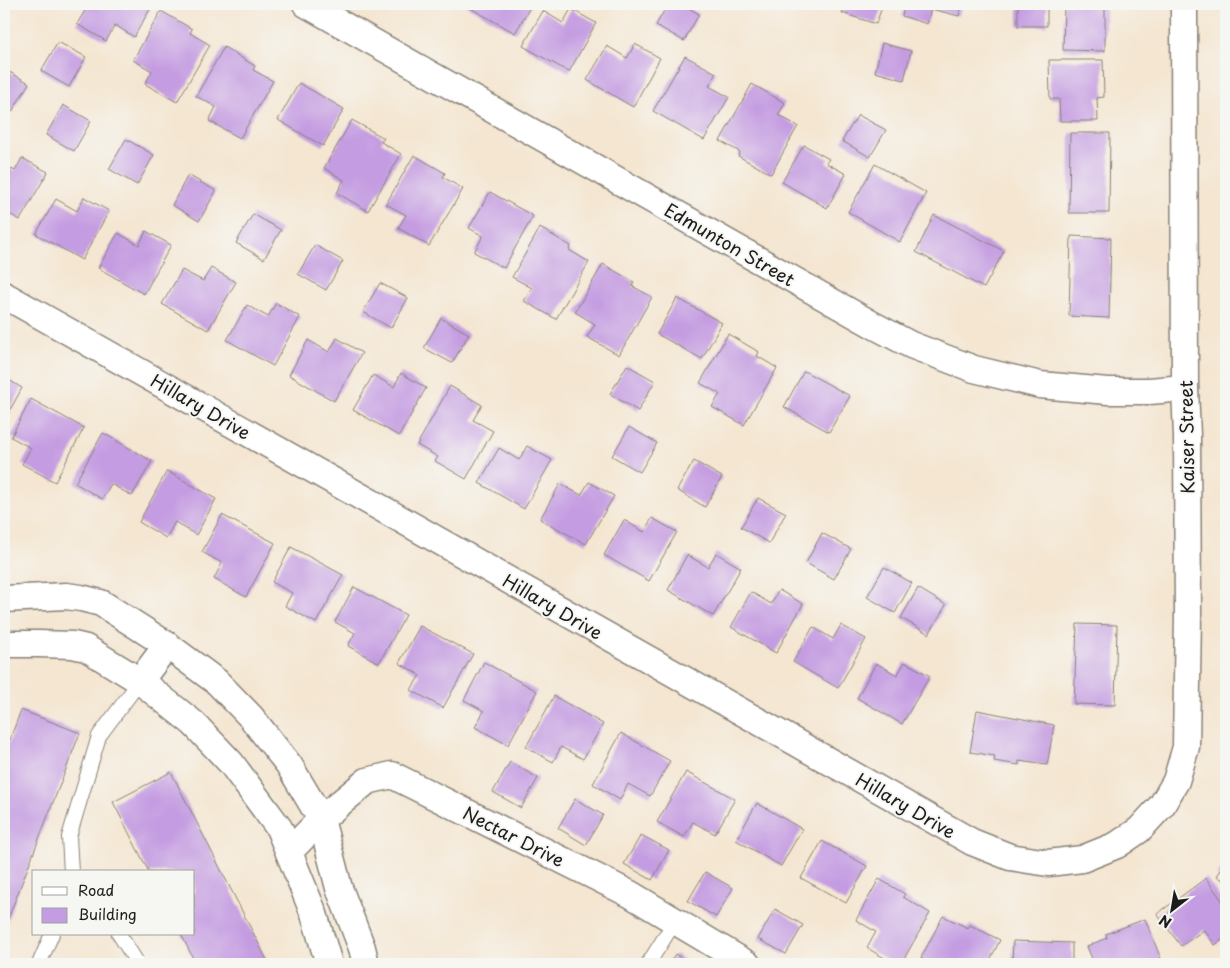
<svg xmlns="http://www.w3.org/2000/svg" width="1230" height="968" viewBox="0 0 1230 968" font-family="'Playpen Sans',sans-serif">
  <rect width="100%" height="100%" fill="#f6f6f2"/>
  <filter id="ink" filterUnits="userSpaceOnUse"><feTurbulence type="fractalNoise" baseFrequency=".02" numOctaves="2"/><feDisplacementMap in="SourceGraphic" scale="10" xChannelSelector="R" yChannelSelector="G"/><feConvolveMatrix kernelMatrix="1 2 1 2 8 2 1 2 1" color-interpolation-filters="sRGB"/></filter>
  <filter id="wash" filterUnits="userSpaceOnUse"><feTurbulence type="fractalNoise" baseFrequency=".0096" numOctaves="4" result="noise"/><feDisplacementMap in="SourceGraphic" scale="20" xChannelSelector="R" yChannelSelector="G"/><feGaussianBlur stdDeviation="1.12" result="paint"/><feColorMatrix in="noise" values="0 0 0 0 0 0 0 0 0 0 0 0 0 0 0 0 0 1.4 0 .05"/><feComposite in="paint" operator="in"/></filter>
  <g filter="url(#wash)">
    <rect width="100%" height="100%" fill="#f4e6d1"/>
    <g id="blocks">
      <g fill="#c49ce1">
        <polygon points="89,4 153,4 134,37 115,25 106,41 77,24"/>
        <polygon points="463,4 532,4 515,33"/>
        <polygon points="668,4 682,4 699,14 684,41 656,25"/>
        <polygon points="845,4 883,4 876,24 842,13"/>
        <polygon points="905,4 962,4 959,16 931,9 927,24 902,16"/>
        <rect x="1018" y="4" width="29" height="22"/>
        <polygon points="1064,4 1105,4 1105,51 1063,50"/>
        <polygon points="571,9 596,23 569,72 523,46 543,11 563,23"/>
        <polygon points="161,11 192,29 190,33 210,45 177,102 145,84 152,71 133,60"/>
        <polygon points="58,42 86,57 69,87 41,71"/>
        <polygon points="882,43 911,51 904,80 875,72"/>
        <polygon points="635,44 660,58 633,107 587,80 607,46 627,58"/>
        <polygon points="224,47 255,66 253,70 273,81 240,138 209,121 216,107 196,96"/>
        <polygon points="685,56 716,73 709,86 729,97 704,140 653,111"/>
        <polygon points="1049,60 1103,60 1104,97 1097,98 1098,121 1060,121 1059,99 1050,99"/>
        <polygon points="4,69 29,83 12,112 4,107"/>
        <polygon points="299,83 344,109 323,146 278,120"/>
        <polygon points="752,84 785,103 778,115 798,126 771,174 738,156 740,152 720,141"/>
        <polygon points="63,105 91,121 74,151 46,135"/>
        <polygon points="858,115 886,130 870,157 842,141"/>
        <polygon points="352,120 384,138 381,142 401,154 368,211 337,193 344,180 324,168"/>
        <polygon points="1070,133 1110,133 1109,213 1069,213"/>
        <polygon points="126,139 154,155 137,185 109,169"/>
        <polygon points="804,145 829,159 826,163 846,174 827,208 782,182"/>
        <polygon points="414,155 445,173 443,177 463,189 429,246 398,228 406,215 386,204"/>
        <polygon points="22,158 48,172 20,220 4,211 4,165 15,171"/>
        <polygon points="875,164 926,193 900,242 848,212"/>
        <polygon points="188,175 216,191 199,221 172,205"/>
        <polygon points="490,192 533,216 504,268 474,252 483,236 469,228"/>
        <polygon points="84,197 109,211 82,260 36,234 56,199 77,211"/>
        <polygon points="253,214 281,230 264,259 236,243"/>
        <polygon points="934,215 1004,251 984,288 916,252"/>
        <polygon points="540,228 571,246 569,250 589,262 556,319 524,301 532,288 512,277"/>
        <polygon points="146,231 171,245 144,294 98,268 118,233 139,245"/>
        <polygon points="1071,236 1111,238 1109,318 1069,316"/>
        <polygon points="315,245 343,261 326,290 298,274"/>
        <polygon points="603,264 634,282 632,286 652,297 619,355 587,337 595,324 575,312"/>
        <polygon points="211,268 236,282 208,330 162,304 182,270 203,281"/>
        <polygon points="380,283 408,298 391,328 363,312"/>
        <polygon points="677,298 722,323 702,359 657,334"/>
        <polygon points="276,303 300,317 273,366 227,340 247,305 268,317"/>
        <polygon points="441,318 469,334 452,363 424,348"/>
        <polygon points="728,334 759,352 757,356 777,368 744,425 712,407 720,394 700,383"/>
        <polygon points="337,338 362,353 334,401 289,375 308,340 329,352"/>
        <polygon points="627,365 655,381 638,411 610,394"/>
        <polygon points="804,371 850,396 829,432 784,407"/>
        <polygon points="401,373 426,388 399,436 353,410 373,375 394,387"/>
        <polygon points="4,377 22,388 4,421"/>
        <polygon points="450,386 482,405 473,420 493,431 466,479 435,461 438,457 417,445"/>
        <polygon points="31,399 84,428 55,482 22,464 31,448 11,437"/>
        <polygon points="629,427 657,443 640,472 612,456"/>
        <polygon points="103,433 152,461 132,496 111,484 102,499 75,483"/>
        <polygon points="527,446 552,460 524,509 479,483 499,448 519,460"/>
        <polygon points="694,461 722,477 705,507 677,490"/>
        <polygon points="167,471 216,499 196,535 175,522 166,538 139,522"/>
        <polygon points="589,482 614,496 586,544 540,519 560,484 581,495"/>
        <polygon points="758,498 786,513 769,543 741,527"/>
        <polygon points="222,515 275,543 246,597 214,579 222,563 202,552"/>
        <polygon points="652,518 677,532 649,581 604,555 624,520 644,532"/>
        <polygon points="822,533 851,549 834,579 806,563"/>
        <polygon points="291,547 343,575 316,623 285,606 292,593 272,582"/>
        <polygon points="716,553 741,568 713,616 668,590 687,555 708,567"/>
        <polygon points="884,567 912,583 895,613 867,597"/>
        <polygon points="354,587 406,615 379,663 348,646 355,633 335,622"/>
        <polygon points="918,588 946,605 929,634 901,618"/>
        <polygon points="779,590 803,604 776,653 731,627 751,592 771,604"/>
        <polygon points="1077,624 1117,625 1115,705 1074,704"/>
        <polygon points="841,625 866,639 838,688 793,662 813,627 833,639"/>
        <polygon points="420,626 473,654 443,708 411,690 420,675 399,663"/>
        <polygon points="484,662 537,691 508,745 475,727 484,711 464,700"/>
        <polygon points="905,662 930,676 902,724 857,698 876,663 897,675"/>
        <polygon points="554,696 603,724 583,759 561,747 553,762 526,747"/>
        <polygon points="21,710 80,733 4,929 4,755"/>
        <polygon points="977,710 1054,725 1047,765 1019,761 1019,765 994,761 995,756 970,752"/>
        <polygon points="621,733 670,761 650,796 628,784 620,800 593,784"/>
        <polygon points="510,762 538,778 521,808 493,792"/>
        <polygon points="171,772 269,964 196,964 181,934 194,934 194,872 149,872 113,802"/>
        <polygon points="686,772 735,799 715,834 693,822 684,837 657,822"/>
        <polygon points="575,799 603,815 586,845 558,828"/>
        <polygon points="757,803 802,829 781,866 736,840"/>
        <polygon points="641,835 669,850 652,880 624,864"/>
        <polygon points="822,841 867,866 846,903 801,878"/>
        <polygon points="1226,862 1226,882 1217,876"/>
        <polygon points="705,872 733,888 716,917 688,901"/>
        <polygon points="1206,878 1226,906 1226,937 1215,945 1204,930 1181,946 1157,914"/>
        <polygon points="879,879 905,894 903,897 930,913 901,964 895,964 867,948 876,932 856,920"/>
        <polygon points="775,909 803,925 786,954 758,939"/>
        <polygon points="943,916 968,928 970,925 1000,940 988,964 933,964 921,958"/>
        <polygon points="1145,919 1163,964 1094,964 1087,946 1107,938 1106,934"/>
        <polygon points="1013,941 1072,943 1072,964 1012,964"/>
        <polygon points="675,954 692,964 669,964"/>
      </g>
    </g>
  </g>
  <g filter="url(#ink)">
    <use href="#blocks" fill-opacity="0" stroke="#888176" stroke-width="1"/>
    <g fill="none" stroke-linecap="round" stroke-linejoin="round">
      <g stroke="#888176" stroke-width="16">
        <g id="lane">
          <polyline points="71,872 69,837 99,736 140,681"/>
          <polyline points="119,934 138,964"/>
          <polyline points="39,964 52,934"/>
          <polyline points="648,964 675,921"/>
        </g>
      </g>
      <g stroke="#888176" stroke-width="29">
        <g id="street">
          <polyline points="306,4 875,326 911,345 974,369 1040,385 1108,391 1149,391 1185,388"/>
          <polyline points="4,295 972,842 1010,857 1048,863 1082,859 1117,845 1139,830 1162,805 1176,781 1186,747 1188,614 1187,436 1185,388 1184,4"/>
          <polyline points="4,599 66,596 81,598 101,603 167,645 217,682 251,717 289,765 321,819 339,888 362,948 366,964"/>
          <polyline points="4,644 38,644 73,645 86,648 140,681 193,723 231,763 279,828 314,914 329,964"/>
          <polyline points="140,681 167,645"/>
          <polyline points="289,852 321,819 367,781 392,775 630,894 747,964"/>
        </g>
      </g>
      <use href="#lane" stroke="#fff" stroke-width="14"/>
      <use href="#street" stroke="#fff" stroke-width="26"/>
    </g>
  </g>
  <g text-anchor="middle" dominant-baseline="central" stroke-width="4" stroke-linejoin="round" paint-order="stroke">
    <g font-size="18" fill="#1c1c1c" stroke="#f6f6f2">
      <text transform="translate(730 244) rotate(30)">Edmunton Street</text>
      <text transform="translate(201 406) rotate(30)">Hillary Drive</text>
      <text transform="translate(1186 437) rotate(-91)">Kaiser Street</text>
      <text transform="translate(553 606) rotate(30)">Hillary Drive</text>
      <text transform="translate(906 805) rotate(30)">Hillary Drive</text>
      <text transform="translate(514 836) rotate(27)">Nectar Drive</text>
    </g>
  </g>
  <rect width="1230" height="968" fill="none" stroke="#f6f6f2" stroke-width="20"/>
  <rect x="32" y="870" width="162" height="65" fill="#f6f6f2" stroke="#9f9f9c"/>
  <rect x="42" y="887" width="25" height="8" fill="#ffffff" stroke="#9f9f9c"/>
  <text x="78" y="896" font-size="15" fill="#1c1c1c">Road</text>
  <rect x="42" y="908" width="25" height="15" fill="#c49ce1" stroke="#9f9f9c"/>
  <text x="78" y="920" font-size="15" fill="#1c1c1c">Building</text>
  <g transform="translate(1172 910) rotate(211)" stroke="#f6f6f2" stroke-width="4" paint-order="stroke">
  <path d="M0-4L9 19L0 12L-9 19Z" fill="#1c1c1c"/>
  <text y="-8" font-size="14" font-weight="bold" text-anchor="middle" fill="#1c1c1c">N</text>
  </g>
</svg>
